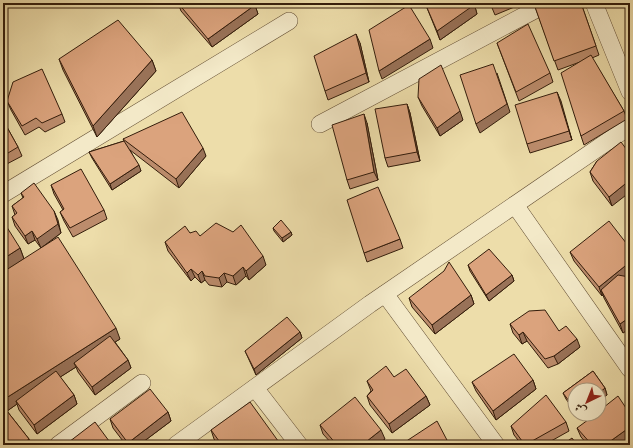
<svg xmlns="http://www.w3.org/2000/svg" width="633" height="448" viewBox="0 0 633 448" font-family="'IM FELL French Canon',Amiri,serif">
  <rect width="100%" height="100%" fill="#edddaa"/>
  <filter id="stains"><feTurbulence type="fractalNoise" baseFrequency=".005" numOctaves="4"/><feColorMatrix values="0 0 0 0 .2 0 0 0 0 .09 0 0 0 0 .02 0 0 0 .5 -.17"/></filter>
  <radialGradient id="worn" r=".72"><stop offset=".6" stop-color="#630" stop-opacity="0"/><stop offset="1" stop-color="#630" stop-opacity=".3"/></radialGradient>
  <g fill="none" stroke-linecap="round" stroke-linejoin="round">
    <g stroke="#624d33" stroke-width="18">
      <g id="street">
        <polyline points="594,3 630,92"/>
        <polyline points="320,124 548,3"/>
        <polyline points="3,194 289,21"/>
        <polyline points="515,205 630,369"/>
        <polyline points="385,294 496,445"/>
        <polyline points="255,388 299,445"/>
        <polyline points="58,445 142,383"/>
        <polyline points="176,445 370,304 630,126"/>
      </g>
    </g>
    <use href="#street" stroke="#f3e9c8" stroke-width="17"/>
  </g>
  <g fill="#bc8c6c" stroke="#341d0b">
    <polygon points="178,3 254,3 258,14 212,47 181,11"/>
    <polygon points="425,3 474,3 477,14 440,40"/>
    <polygon points="490,3 524,3 495,15"/>
    <polygon points="581,3 599,55 592,58 624,111 627,119 584,145 581,136 580,62 558,70 534,4"/>
    <polygon points="360,43 369,82 328,100 325,91"/>
    <polygon points="497,43 550,73 553,82 519,101"/>
    <polygon points="59,59 152,60 156,71 97,137 63,70"/>
    <polygon points="557,92 572,140 530,153 527,144"/>
    <polygon points="418,97 463,120 440,136 422,106"/>
    <polygon points="7,101 62,114 65,122 45,132 39,127 25,135 11,110"/>
    <polygon points="407,104 410,113 420,161 388,167 385,158"/>
    <polygon points="3,120 18,147 22,156 3,166"/>
    <polygon points="367,123 378,180 350,189 347,180"/>
    <polygon points="123,139 206,156 179,188 130,150 141,171 112,190 92,158 89,152 124,141"/>
    <polygon points="597,161 612,206 593,181 590,172"/>
    <polygon points="51,185 104,210 107,219 73,237 64,221 60,212 63,210 54,194"/>
    <polygon points="21,193 54,211 58,220 61,233 41,248 35,240 28,244 15,226 12,217 15,215 12,206 23,198"/>
    <polygon points="273,228 291,232 292,235 283,242 274,231"/>
    <polygon points="190,233 200,236 266,265 249,280 246,276 236,285 227,282 222,287 209,285 205,280 201,283 195,277 191,281 168,251 165,242"/>
    <polygon points="400,239 403,248 367,262 364,253"/>
    <polygon points="20,248 24,259 120,339 115,342 128,360 131,368 95,395 78,372 76,367 60,377 74,395 77,404 37,434 19,410 17,404 7,411 29,439 31,445 3,445"/>
    <polygon points="630,248 630,273 626,276 629,277 630,276 630,328 623,333 604,298 603,295 602,296 574,261 570,252"/>
    <polygon points="468,265 512,275 514,281 489,301 470,271"/>
    <polygon points="471,295 474,304 435,334 412,307 409,298"/>
    <polygon points="510,324 559,331 580,347 558,364 548,368 527,341 522,344 513,333"/>
    <polygon points="300,332 302,338 256,375 245,351"/>
    <polygon points="593,371 605,388 607,395 599,401 599,390 575,390 575,412 566,399 563,393"/>
    <polygon points="394,377 426,396 430,405 392,433 370,405 367,396 371,391 367,381"/>
    <polygon points="533,380 536,389 496,420 476,391 472,382"/>
    <polygon points="168,412 171,421 139,445 126,445 113,428 110,419"/>
    <polygon points="630,414 630,438 620,445 588,445 581,437 577,428"/>
    <polygon points="566,422 569,431 544,445 522,445 514,435 511,426"/>
    <polygon points="320,425 385,439 377,445 333,445 323,434"/>
    <polygon points="211,430 281,445 218,445 214,439"/>
  </g>
  <g fill="#997258" stroke="#341d0b">
    <polygon points="474,3 477,14 440,40 437,31"/>
    <polygon points="255,5 258,14 212,47 208,39"/>
    <polygon points="356,34 360,43 369,82 366,73"/>
    <polygon points="430,39 433,48 382,79 379,71"/>
    <polygon points="152,60 156,71 97,137 93,126"/>
    <polygon points="497,73 510,112 480,133 476,124"/>
    <polygon points="557,92 561,101 572,140 569,131"/>
    <polygon points="407,104 410,113 420,161 417,152"/>
    <polygon points="460,111 463,120 440,136 437,128"/>
    <polygon points="364,114 367,123 378,180 374,172"/>
    <polygon points="203,148 206,156 179,188 176,179"/>
    <polygon points="139,165 141,171 112,190 110,184"/>
    <polygon points="630,180 630,192 612,206 609,197"/>
    <polygon points="54,211 61,233 41,248 37,239"/>
    <polygon points="32,231 35,240 28,244 25,236"/>
    <polygon points="291,232 292,235 283,242 282,238"/>
    <polygon points="20,248 24,259 3,273 3,259"/>
    <polygon points="263,256 266,265 249,280 246,271"/>
    <polygon points="630,262 630,273 604,294 601,290 603,295 602,296 599,287"/>
    <polygon points="243,267 246,276 236,285 233,276"/>
    <polygon points="191,269 195,277 191,281 187,273"/>
    <polygon points="202,271 205,280 201,283 198,275"/>
    <polygon points="224,273 227,282 222,287 219,278"/>
    <polygon points="512,275 514,281 489,301 486,295"/>
    <polygon points="471,295 474,304 435,334 432,325"/>
    <polygon points="630,317 630,328 623,333 620,324"/>
    <polygon points="116,328 120,339 77,366 74,363 76,367 18,404 16,401 17,404 3,414 3,400"/>
    <polygon points="300,332 302,338 256,375 254,369"/>
    <polygon points="523,332 527,341 522,344 519,335"/>
    <polygon points="577,339 580,347 558,364 554,356"/>
    <polygon points="128,360 131,368 95,395 92,387"/>
    <polygon points="533,380 536,389 496,420 493,411"/>
    <polygon points="605,388 607,395 599,401 599,393"/>
    <polygon points="74,395 77,404 37,434 34,425"/>
    <polygon points="426,396 430,405 392,433 389,424"/>
    <polygon points="168,412 171,421 139,445 128,445 128,443"/>
    <polygon points="577,414 582,414 579,417"/>
    <polygon points="630,427 630,438 620,445 605,445"/>
    <polygon points="381,430 385,439 377,445 362,445"/>
    <polygon points="29,439 31,445 21,445"/>
    <polygon points="448,442 449,445 443,445"/>
  </g>
  <g fill="#dba37d" stroke="#341d0b">
    <polygon points="178,3 254,3 255,5 208,39"/>
    <polygon points="425,3 474,3 474,5 437,31"/>
    <polygon points="491,3 500,3 492,6"/>
    <polygon points="537,3 581,3 596,46 554,61 534,4"/>
    <polygon points="409,5 430,39 379,71 369,30"/>
    <polygon points="118,20 152,60 93,126 59,59"/>
    <polygon points="528,24 550,73 516,92 497,43"/>
    <polygon points="356,34 366,73 325,91 314,56"/>
    <polygon points="591,55 624,111 581,136 561,73"/>
    <polygon points="493,64 507,104 476,124 460,75"/>
    <polygon points="441,65 460,111 437,128 418,97 419,79"/>
    <polygon points="42,69 62,114 42,123 36,118 22,126 7,101 13,82"/>
    <polygon points="557,92 569,131 527,144 515,105"/>
    <polygon points="407,104 417,152 385,158 375,109"/>
    <polygon points="182,112 203,148 176,179 123,139"/>
    <polygon points="364,114 374,172 347,180 332,125"/>
    <polygon points="3,120 18,147 3,156"/>
    <polygon points="124,141 139,165 110,184 89,152"/>
    <polygon points="621,142 630,154 630,180 609,197 590,172 597,161"/>
    <polygon points="81,169 104,210 70,228 60,212 64,209 51,185"/>
    <polygon points="34,183 54,211 58,224 37,239 32,231 25,236 12,217 17,213 12,206 24,197 21,193"/>
    <polygon points="378,187 400,239 364,253 347,200"/>
    <polygon points="281,220 291,232 282,238 273,228"/>
    <polygon points="3,221 20,248 3,259"/>
    <polygon points="609,221 630,248 630,262 599,287 570,252"/>
    <polygon points="216,223 233,232 241,225 263,256 246,271 243,267 233,276 224,273 219,278 205,276 202,271 198,275 191,269 187,273 165,242 185,226 190,233 196,231 200,236"/>
    <polygon points="58,237 116,328 3,400 3,272"/>
    <polygon points="489,249 512,275 486,295 468,265"/>
    <polygon points="449,262 471,295 432,325 409,298 444,271"/>
    <polygon points="618,275 629,277 630,276 630,317 620,324 601,290"/>
    <polygon points="545,310 559,331 566,326 577,339 554,356 545,359 523,332 519,335 510,324 529,311"/>
    <polygon points="287,317 300,332 254,369 245,351"/>
    <polygon points="110,336 128,360 92,387 74,363"/>
    <polygon points="514,354 533,380 493,411 472,382"/>
    <polygon points="386,366 394,377 406,369 426,396 389,424 367,396 373,390 367,381"/>
    <polygon points="56,371 74,395 34,425 16,401"/>
    <polygon points="593,371 605,388 599,393 599,390 575,390 575,409 563,393"/>
    <polygon points="150,389 168,412 128,443 110,419"/>
    <polygon points="546,395 566,422 525,445 511,426"/>
    <polygon points="618,396 630,414 630,427 605,445 592,445 577,428 596,414 599,414 599,411"/>
    <polygon points="355,397 381,430 362,445 337,445 320,425"/>
    <polygon points="250,402 281,445 222,445 211,430"/>
    <polygon points="3,406 29,439 21,445 3,445"/>
    <polygon points="437,421 448,442 443,445 407,445 405,442"/>
    <polygon points="95,422 112,445 65,445"/>
    <polygon points="572,438 577,445 562,445"/>
  </g>
  <rect width="633" height="448" fill="none" stroke="#edddaa" stroke-width="16"/>
  <rect x="4" y="4" width="625" height="440" fill="none" stroke="#341d0b" stroke-width="2"/>
  <rect x="8" y="8" width="617" height="432" fill="none" stroke="#341d0b"/>
  <g transform="translate(587 402) rotate(223)"><circle r="19" fill="#f3e9c8" stroke="#a7977c"/>
  <path d="M0-3L7 15L0 10L-7 15Z" fill="#8f2418"/>
  <text y="-6" font-size="11" font-weight="bold" text-anchor="middle" fill="#341d0b">ش</text>
  </g>
  <rect width="100%" height="100%" filter="url(#stains)"/>
  <rect width="100%" height="100%" fill="url(#worn)"/>
</svg>
